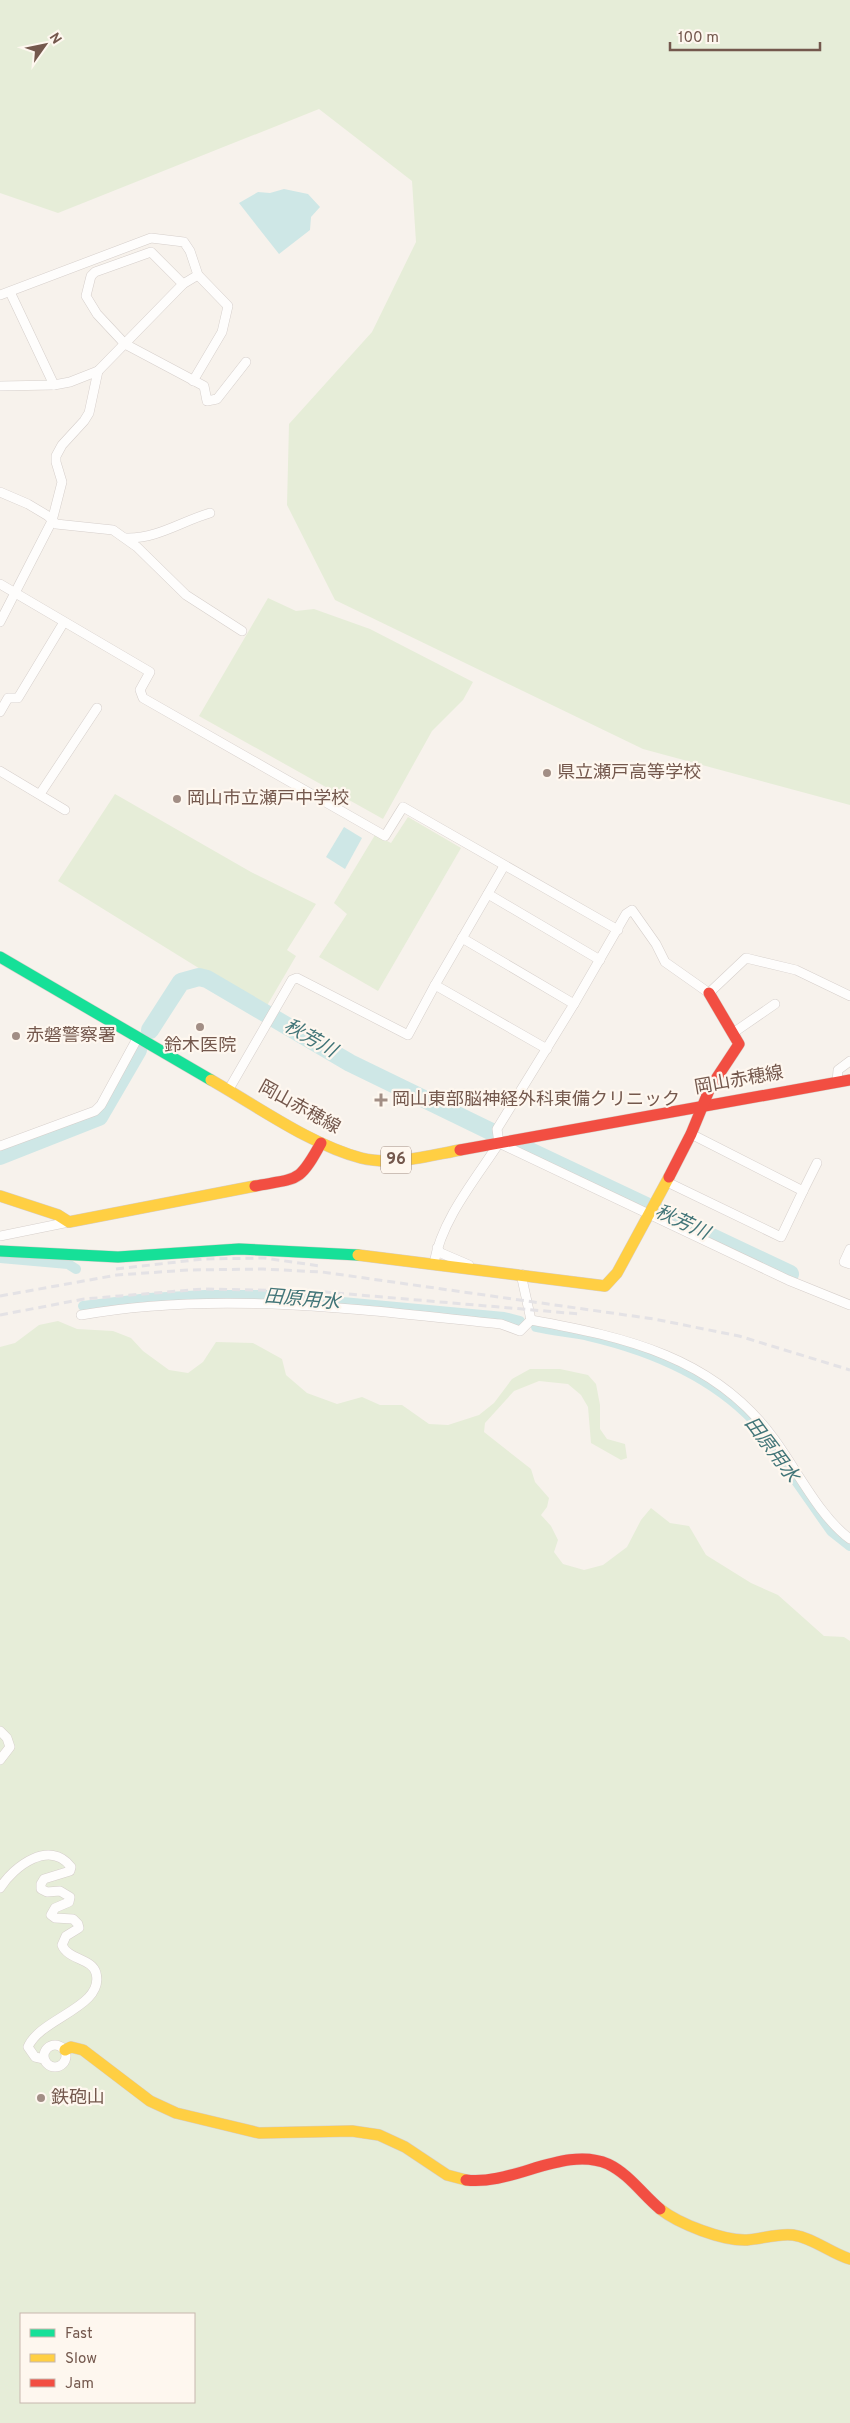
<svg xmlns="http://www.w3.org/2000/svg" width="850" height="2423" viewBox="0 0 850 2423" font-family="Overpass,'Noto Sans JP',sans-serif">
  <rect width="100%" height="100%" fill="#f7f2ec"/>
  <g fill="#e6edd8" fill-rule="evenodd">
    <polygon points="0,0 850,0 850,805 643,749 335,600 287,505 289,424 372,332 416,242 412,181 319,109 58,213 0,193"/>
    <polygon points="268,598 296,611 314,609 370,629 473,682 463,700 432,731 383,819 199,716"/>
    <polygon points="115,794 251,872 316,904 287,950 296,956 265,1009 58,881"/>
    <polygon points="408,817 461,848 378,991 319,957 347,914 334,903 375,835 391,843"/>
    <path d="M 58,1321 L 77,1329 L 113,1331 L 131,1338 L 143,1351 L 169,1370 L 188,1373 L 203,1362 L 216,1342 L 253,1343 L 282,1359 L 286,1375 L 307,1393 L 337,1404 L 362,1397 L 380,1405 L 402,1405 L 429,1424 L 448,1425 L 479,1415 L 494,1403 L 512,1379 L 530,1369 L 560,1369 L 588,1375 L 596,1384 L 600,1405 L 600,1429 L 607,1439 L 625,1444 L 627,1458 L 621,1460 L 591,1443 L 588,1407 L 581,1395 L 568,1384 L 539,1381 L 514,1391 L 485,1423 L 484,1432 L 531,1469 L 535,1482 L 549,1498 L 547,1507 L 541,1515 L 551,1526 L 558,1540 L 554,1552 L 563,1564 L 584,1570 L 603,1565 L 627,1547 L 641,1520 L 651,1508 L 670,1523 L 689,1526 L 706,1555 L 751,1583 L 778,1595 L 824,1636 L 844,1637 L 850,1641 L 850,2423 L 0,2423 L 0,1347 L 15,1343 L 39,1325 ZM 21,2314 L 194,2314 L 194,2402 L 21,2402 Z"/>
  </g>
  <g fill="#cee7e6">
    <polygon points="284,189 308,194 320,207 311,217 310,230 279,254 239,203 258,192 270,193"/>
    <polygon points="344,827 362,838 345,869 326,857"/>
  </g>
  <g fill="none" stroke-linecap="round" stroke-linejoin="round">
    <g stroke="#cee7e6" stroke-width="10">
      <polyline points="0,1258 68,1264 76,1269"/>
      <polyline points="83,1306 149,1298 205,1295 267,1295 504,1317 520,1321"/>
      <path d="M 536,1327 C 553,1331 571,1332 589,1336 C 649,1350 711,1376 754,1421 L 831,1531 L 850,1546"/>
    </g>
    <g stroke="#cee7e6" stroke-width="18">
      <polyline points="150,1030 181,982 199,977 207,979 350,1063 492,1132"/>
      <polyline points="521,1147 790,1274"/>
      <polyline points="0,1156 99,1117 138,1050"/>
    </g>
    <g stroke="#d6cfcb" stroke-width="10">
      <g id="street">
        <polyline points="183,284 151,252 95,272 91,276 86,296 97,314 125,344 204,386 207,401 217,399 246,362"/>
        <polyline points="10,292 54,385"/>
        <polyline points="0,295 151,238 184,242 190,251 198,275 228,306 222,332 193,381"/>
        <polyline points="0,386 54,385 70,382 98,371"/>
        <polyline points="0,492 28,504 48,516 56,524 113,530 137,547 186,595 242,631"/>
        <path d="M 126,538 C 157,539 182,521 210,513"/>
        <polyline points="0,584 150,672 140,690 143,698 385,836 403,807 618,930"/>
        <polyline points="0,622 52,521 62,482 56,462 56,456 62,445 84,421 89,413 98,371 183,284 198,275"/>
        <polyline points="0,712 8,698 18,698 64,622"/>
        <polyline points="0,771 65,810"/>
        <polyline points="40,794 97,708"/>
        <polyline points="504,866 435,985 547,1049"/>
        <polyline points="488,894 600,960"/>
        <polyline points="462,938 574,1004"/>
        <polyline points="733,1033 775,1004"/>
        <polyline points="837,1082 838,1070 850,1061"/>
        <polyline points="229,1089 292,980 297,978 408,1035 435,985"/>
        <polyline points="501,1144 788,1280 850,1305"/>
        <polyline points="0,1146 95,1111 101,1105 138,1037"/>
        <polyline points="667,1182 781,1237 803,1191 691,1134"/>
        <polyline points="803,1191 817,1163"/>
        <polyline points="0,1236 69,1222"/>
        <polyline points="437,1248 441,1253 469,1265"/>
        <polyline points="850,1249 844,1262 850,1264"/>
        <path d="M 434,1263 C 442,1219 475,1180 499,1143 L 497,1129 L 574,1004 L 626,914 L 632,910 L 656,944 L 665,962 L 709,993 L 746,958 L 796,970 L 850,996"/>
        <polyline points="521,1274 531,1320"/>
        <path d="M 81,1315 C 220,1290 362,1310 501,1324 L 520,1331 L 531,1320"/>
        <path d="M 531,1320 C 625,1337 715,1357 774,1439 C 797,1470 819,1516 850,1539"/>
        <polyline points="0,1731 7,1738 10,1747 0,1760"/>
        <path d="M 0,1888 C 14,1866 50,1839 71,1867 L 70,1871 L 44,1879 L 41,1884 L 41,1889 L 47,1892 L 60,1891 L 70,1897 L 69,1902 L 55,1908 L 51,1915 L 55,1918 L 73,1919 L 78,1924 L 79,1928 L 66,1936 L 62,1945 C 68,1960 92,1958 96,1973 C 105,2007 40,2018 28,2047 L 35,2057 L 44,2059"/>
        <circle cx="55" cy="2056" r="11"/>
      </g>
    </g>
    <g stroke="#d7cec8" stroke-width="12">
      <g id="fast">
        <polyline points="0,957 211,1080"/>
        <polyline points="0,1251 118,1257 239,1249 358,1255"/>
      </g>
    </g>
    <g stroke="#d7cec8" stroke-width="12">
      <g id="slow">
        <path d="M 211,1080 C 257,1106 311,1145 361,1158 C 393,1166 428,1156 460,1150"/>
        <polyline points="0,1196 58,1215 69,1222 255,1186"/>
        <polyline points="358,1255 605,1286 617,1273 669,1177"/>
        <polyline points="65,2050 71,2047 83,2050 150,2101 176,2113 259,2133 352,2131 379,2135 405,2147 447,2175 466,2180"/>
        <path d="M 660,2209 C 679,2224 723,2241 747,2240 C 762,2239 778,2233 793,2235 C 814,2238 830,2253 850,2259"/>
      </g>
    </g>
    <g stroke="#d7cec8" stroke-width="12">
      <g id="jam">
        <polyline points="460,1150 850,1080"/>
        <polyline points="669,1177 691,1134 710,1088 739,1044 709,993"/>
        <path d="M 255,1186 C 299,1178 299,1183 321,1143"/>
        <path d="M 466,2180 C 512,2186 565,2145 608,2164 C 629,2174 643,2195 660,2209"/>
      </g>
    </g>
    <use href="#street" stroke="#fefdfc" stroke-width="9"/>
    <use href="#fast" stroke="#16e098" stroke-width="11"/>
    <use href="#slow" stroke="#ffcf43" stroke-width="11"/>
    <use href="#jam" stroke="#f24e42" stroke-width="11"/>
    <g stroke="#e4e2e5" stroke-width="3" stroke-dasharray="8 5" stroke-linecap="butt">
      <polyline points="116,1269 203,1259 264,1258 320,1266"/>
      <polyline points="0,1296 117,1275 188,1270 263,1269 322,1272 654,1319 739,1336 850,1370"/>
      <polyline points="0,1315 84,1299 203,1289 313,1291 580,1314"/>
    </g>
  </g>
  <g fill="#a28e85" stroke="#fef7ef" stroke-width="2">
    <circle cx="547" cy="773" r="5"/>
    <circle cx="177" cy="799" r="5"/>
    <circle cx="200" cy="1027" r="5"/>
    <circle cx="16" cy="1036" r="5"/>
    <path d="M378.5 1092.5h5v5h5v5h-5v5h-5v-5h-5v-5h5z"/>
    <circle cx="41" cy="2098" r="5"/>
  </g>
  <g text-anchor="middle" dominant-baseline="central" stroke-width="4.5" stroke-linejoin="round" paint-order="stroke">
    <rect fill="#fef7ef" stroke="#9d887e" stroke-width="1" x="381" y="1146.5" width="30" height="27" rx="4"/>
    <g font-size="16" font-weight="bold" fill="#74584d">
      <text x="396" y="1160">96</text>
    </g>
    <g font-size="18" fill="#74584d" stroke="#fef7ef" text-anchor="start">
      <text x="557" y="773">県立瀬戸高等学校</text>
      <text x="187" y="799">岡山市立瀬戸中学校</text>
      <text x="26" y="1036">赤磐警察署</text>
      <text x="200" y="1046" text-anchor="middle">鈴木医院</text>
      <text x="392" y="1100">岡山東部脳神経外科東備クリニック</text>
      <text x="51" y="2098">鉄砲山</text>
    </g>
    <g font-size="18" fill="#74584d" stroke="#fef7ef">
      <text transform="translate(739 1081) rotate(-10)">岡山赤穂線</text>
      <text transform="translate(299 1108) rotate(29)">岡山赤穂線</text>
    </g>
    <g font-size="19" font-style="italic" fill="#427578" stroke="#fef7ef">
      <text transform="translate(310 1039) rotate(30)">秋芳川</text>
      <text transform="translate(682 1223) rotate(25)">秋芳川</text>
      <text transform="translate(302 1300) rotate(5)">田原用水</text>
      <text transform="translate(771 1450) rotate(53)">田原用水</text>
    </g>
  </g>
  <rect x="20" y="2313" width="175" height="90" fill="#fef7ef" stroke="#c7b7ae"/>
  <rect x="30" y="2329" width="25" height="8" fill="#16e098" stroke="#c7b7ae"/>
  <text x="65" y="2338" font-size="15" fill="#74584d">Fast</text>
  <rect x="30" y="2354" width="25" height="8" fill="#ffcf43" stroke="#c7b7ae"/>
  <text x="65" y="2363" font-size="15" fill="#74584d">Slow</text>
  <rect x="30" y="2379" width="25" height="8" fill="#f24e42" stroke="#c7b7ae"/>
  <text x="65" y="2388" font-size="15" fill="#74584d">Jam</text>
  <g transform="translate(45 45) rotate(57)" stroke="#fef7ef" stroke-width="4" paint-order="stroke">
  <path d="M0-4L9 19L0 12L-9 19Z" fill="#74584d"/>
  <text y="-8" font-size="14" font-weight="bold" text-anchor="middle" fill="#74584d">N</text>
  </g>
  <path d="M670 42v8h150v-8" fill="none" stroke="#74584d" stroke-width="2.5"/>
  <text x="678" y="42" font-size="15" fill="#74584d" stroke="#fef7ef" stroke-width="4" paint-order="stroke">100 m</text>
</svg>
